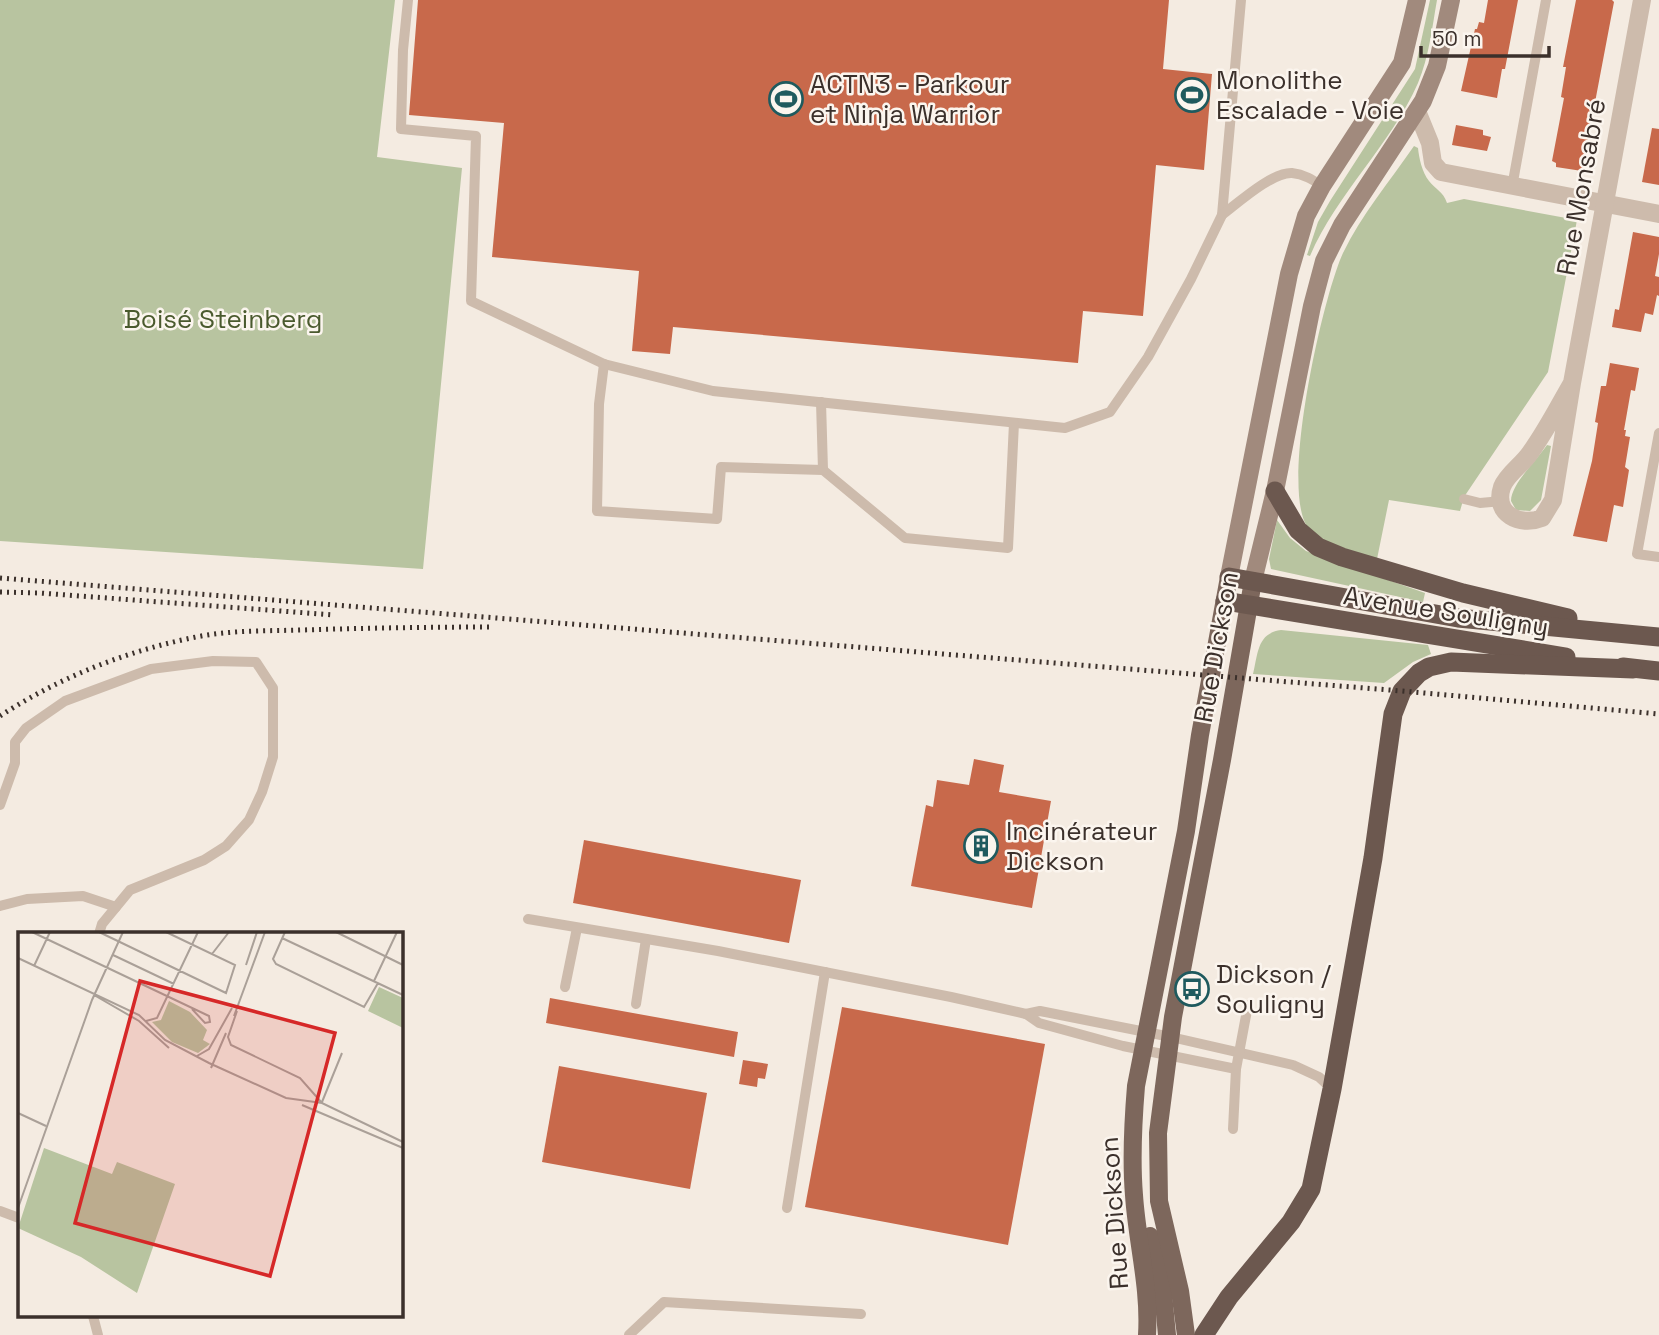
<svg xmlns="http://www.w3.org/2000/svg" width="1659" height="1335" viewBox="0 0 1659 1335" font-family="'Space Grotesk',sans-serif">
  <rect width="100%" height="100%" fill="#f4ebe1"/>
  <g fill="#b8c4a0">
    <polygon points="0,0 395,0 377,157 462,168 423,569 0,541"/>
    <path d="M 1430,0 L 1437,0 C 1432,28 1429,57 1418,83 C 1390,146 1337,193 1310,256 L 1307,255 L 1318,222 L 1330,201 L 1415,69 Z"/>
    <path d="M 1414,146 L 1418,148 C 1419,158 1422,172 1429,181 C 1436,190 1443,191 1447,203 L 1464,199 L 1577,220 L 1548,372 L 1464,497 L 1460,511 L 1389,500 L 1377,559 C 1355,551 1324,547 1309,529 C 1278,493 1323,296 1343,253 C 1361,215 1390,181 1414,146 Z"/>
    <path d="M 1547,445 L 1551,446 L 1541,500 L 1530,511 L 1516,510 L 1511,501 C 1511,484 1537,460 1547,445 Z"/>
    <polygon points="1277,520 1290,538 1306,551 1425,593 1423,602 1271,569 1269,559"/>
    <path d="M 1281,630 L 1428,645 L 1431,654 L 1413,662 L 1384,683 L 1253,674 C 1258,654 1257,633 1281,630 Z"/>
  </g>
  <g fill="#c8694b">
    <polygon points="418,0 1169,0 1163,69 1212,74 1204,170 1156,165 1143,316 1083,311 1078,363 673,327 670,354 632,351 639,271 492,257 504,123 409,115"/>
    <polygon points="1488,0 1518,0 1505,69 1502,69 1497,98 1461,91 1475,29 1477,29 1479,22 1484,23"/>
    <polygon points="1576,0 1612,0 1614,2 1582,171 1556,167 1556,163 1552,161 1564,98 1561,97 1566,67 1563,67"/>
    <polygon points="1456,125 1483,130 1483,135 1491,137 1487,151 1452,145"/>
    <polygon points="1652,128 1659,129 1659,185 1642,182"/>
    <polygon points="1633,232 1659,237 1659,254 1655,276 1659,277 1659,296 1657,295 1653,315 1645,313 1641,332 1612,327 1615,309 1619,310"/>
    <polygon points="1610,363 1639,368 1635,391 1631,390 1624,430 1626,430 1625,436 1630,437 1625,467 1629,470 1623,507 1614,505 1607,542 1573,536 1592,461 1598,423 1595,422 1601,386 1606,386"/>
    <polygon points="974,759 1004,765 999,792 1051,801 1032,908 911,886 926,805 933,807 937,780 969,785"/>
    <polygon points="584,840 801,880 789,943 573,903"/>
    <polygon points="550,998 738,1032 734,1057 546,1023"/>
    <polygon points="842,1007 1045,1044 1008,1245 805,1207"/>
    <polygon points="743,1060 768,1064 765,1079 758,1078 757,1087 739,1084"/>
    <polygon points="559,1066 707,1093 690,1189 542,1162"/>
  </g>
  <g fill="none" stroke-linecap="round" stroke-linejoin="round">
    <g stroke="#cdbbac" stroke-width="10">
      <polyline points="408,0 403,50 401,129 476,136 471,301 604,364 713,391 1065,428 1110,412 1148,357 1191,279 1222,215 1241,0"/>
      <polyline points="1512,187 1546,0"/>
      <path d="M 1222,215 C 1238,203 1272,172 1292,173 C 1304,174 1313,180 1322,186"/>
      <polyline points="604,364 599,404 597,511 717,519 721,467 823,470 905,538 1008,548 1014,423"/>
      <polyline points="821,402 823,470"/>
      <polyline points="1659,433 1637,554 1659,557"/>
      <polyline points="1464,499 1480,503 1502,501"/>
      <polyline points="0,805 15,763 15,742 26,728 65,701 151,669 213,661 256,662 273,688 273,757 262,792 249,820 226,846 204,860 130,890 102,924 99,934"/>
      <polyline points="0,906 27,899 83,896 116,907"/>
      <polyline points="528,919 718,951 951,997 1026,1014 1039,1023 1123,1046 1236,1069"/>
      <polyline points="565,987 577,928"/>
      <polyline points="636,1004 646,939"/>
      <polyline points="1026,1014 1040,1011 1171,1037 1293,1065 1319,1077 1332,1089"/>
      <polyline points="1233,1129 1236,1069 1248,1005"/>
      <polyline points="787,1208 825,972"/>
      <polyline points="0,1211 19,1218"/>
      <polyline points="93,1316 98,1335"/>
      <polyline points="629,1335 664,1302 861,1314"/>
    </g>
    <g stroke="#cdbbac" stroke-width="18">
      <polyline points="1417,111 1430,143 1433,163 1441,172 1659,214"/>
      <path d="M 1572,383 C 1558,407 1546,431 1530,453 C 1522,465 1507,474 1502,487 C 1493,514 1520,527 1542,518 L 1553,500 L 1572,383 L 1642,0"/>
    </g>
    <g stroke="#a18a7d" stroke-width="18">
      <polyline points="1229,577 1289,274 1306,216 1322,186 1402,63 1417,0"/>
      <polyline points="1253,581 1275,491 1312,306 1324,261 1342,225 1423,101 1437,66 1451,0"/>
    </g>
    <g stroke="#7d675c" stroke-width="18">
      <polyline points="1150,1236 1163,1293 1167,1335"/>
      <path d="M 1147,1335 C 1150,1287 1137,1242 1134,1195 C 1131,1159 1133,1122 1136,1086 L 1186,831 L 1200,735 L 1229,577"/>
      <polyline points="1186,1335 1180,1291 1159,1201 1158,1133 1173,1017 1222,760 1253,581"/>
    </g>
    <g stroke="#6c584f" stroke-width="19">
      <polyline points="1275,491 1298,530 1318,547 1342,557 1463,593 1568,618"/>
      <polyline points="1229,577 1458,618 1659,637"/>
      <polyline points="1225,601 1566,657"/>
      <polyline points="1623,667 1659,671"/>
      <polyline points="1204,1335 1229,1297 1291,1222 1311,1189 1332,1089 1373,858 1393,714 1402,691 1419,673 1429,667 1451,662 1633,669"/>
    </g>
    <g stroke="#3b302b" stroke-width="5" stroke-dasharray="2 5" stroke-linecap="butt">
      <polyline points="0,578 1402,691 1659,714"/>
      <polyline points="0,592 40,593 334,615"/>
      <path d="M 0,716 C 60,677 126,651 196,637 C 231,630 267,631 302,630 C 366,628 430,627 494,627"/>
    </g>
  </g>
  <defs>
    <g id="stadium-ring" transform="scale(1.75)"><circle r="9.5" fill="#fbf5ee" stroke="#1f5a5e" stroke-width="1.5"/><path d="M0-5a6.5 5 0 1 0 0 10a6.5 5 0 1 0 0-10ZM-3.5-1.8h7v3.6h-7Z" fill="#1f5a5e"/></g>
    <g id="building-ring" transform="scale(1.75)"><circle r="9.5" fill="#fbf5ee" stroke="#1f5a5e" stroke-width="1.5"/><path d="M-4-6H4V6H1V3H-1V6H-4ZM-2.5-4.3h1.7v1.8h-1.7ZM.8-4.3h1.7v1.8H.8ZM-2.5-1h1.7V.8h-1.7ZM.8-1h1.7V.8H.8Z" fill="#1f5a5e"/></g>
    <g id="bus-ring" transform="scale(1.75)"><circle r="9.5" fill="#fbf5ee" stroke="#1f5a5e" stroke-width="1.5"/><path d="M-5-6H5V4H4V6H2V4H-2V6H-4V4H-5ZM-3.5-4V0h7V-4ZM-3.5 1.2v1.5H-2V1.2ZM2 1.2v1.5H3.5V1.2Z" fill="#1f5a5e"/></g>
  </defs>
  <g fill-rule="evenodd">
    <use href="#stadium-ring" x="1192" y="95"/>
    <use href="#stadium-ring" x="786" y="99"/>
    <use href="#building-ring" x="981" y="846"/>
    <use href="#bus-ring" x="1192" y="989"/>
  </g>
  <g text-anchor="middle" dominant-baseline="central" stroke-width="5" stroke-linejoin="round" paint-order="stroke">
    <g font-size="26" fill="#3b302b" stroke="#fbf5ee" text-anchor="start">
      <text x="1216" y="80">Monolithe<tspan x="1216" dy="30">Escalade - Voie</tspan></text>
      <text x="810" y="84">ACTN3 - Parkour<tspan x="810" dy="30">et Ninja Warrior</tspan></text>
      <text x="1006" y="831">Incinérateur<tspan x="1006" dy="30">Dickson</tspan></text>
      <text x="1216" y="974">Dickson /<tspan x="1216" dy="30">Souligny</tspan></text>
    </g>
    <g font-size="26" fill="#3b302b" stroke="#fbf5ee">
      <text transform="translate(1581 187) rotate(-80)">Rue Monsabré</text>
      <text transform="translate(1446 611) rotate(9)">Avenue Souligny</text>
      <text transform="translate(1216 647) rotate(-80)">Rue Dickson</text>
      <text transform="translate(1114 1213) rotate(-94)">Rue Dickson</text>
    </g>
    <g font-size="26" fill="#4a5a2e" stroke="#fbf5ee">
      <text x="223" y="319">Boisé Steinberg</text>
    </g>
  </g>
  <g transform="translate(18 932)">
    <rect width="385" height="385" fill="#f4ebe1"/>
    <path d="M 361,55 L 385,66 L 385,96 L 350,79 ZM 151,69 L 172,80 L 189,98 L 185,108 L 192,112 L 180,121 L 154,110 L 134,90 L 143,88 ZM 26,216 L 94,242 L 99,230 L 157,252 L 119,361 L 63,325 L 0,296 Z" fill="#b8c4a0"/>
    <path fill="none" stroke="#aaa098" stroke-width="2" d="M 14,0 L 191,84 L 192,90 L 187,91 L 174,77M 81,0 L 208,61 L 217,33 L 148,0M 267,0 L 255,27 L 258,32 L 346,75 L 360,51M 318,0 L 385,33M 264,6 L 385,63M 194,22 L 211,0M 95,23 L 156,52M 0,26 L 121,83 L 147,108 L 191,131 L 268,166 L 304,171 L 385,210M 228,33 L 239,0M 16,34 L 32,0M 356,49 L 379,0M 76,63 L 121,89 L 151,116M 219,79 L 210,105 L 213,113 L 282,146 L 304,171M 216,84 L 247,0M 128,89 L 139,86 L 180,0M 179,124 L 191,117 L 214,76M 193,136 L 208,101M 304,170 L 324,121M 284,173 L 385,216M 0,181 L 28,194M 0,276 L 74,68 L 105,0"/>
    <path fill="#d62828" fill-opacity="0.15" stroke="#d62828" stroke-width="3.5" d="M 122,49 L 317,101 L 252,344 L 57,291 Z"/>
    <rect width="385" height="385" fill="none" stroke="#3b302b" stroke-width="3.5"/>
  </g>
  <path d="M1421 46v10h128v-10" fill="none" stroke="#3b302b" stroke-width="3.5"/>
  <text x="1432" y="46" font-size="21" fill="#3b302b" stroke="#fbf5ee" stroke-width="5" paint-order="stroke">50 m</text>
</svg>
